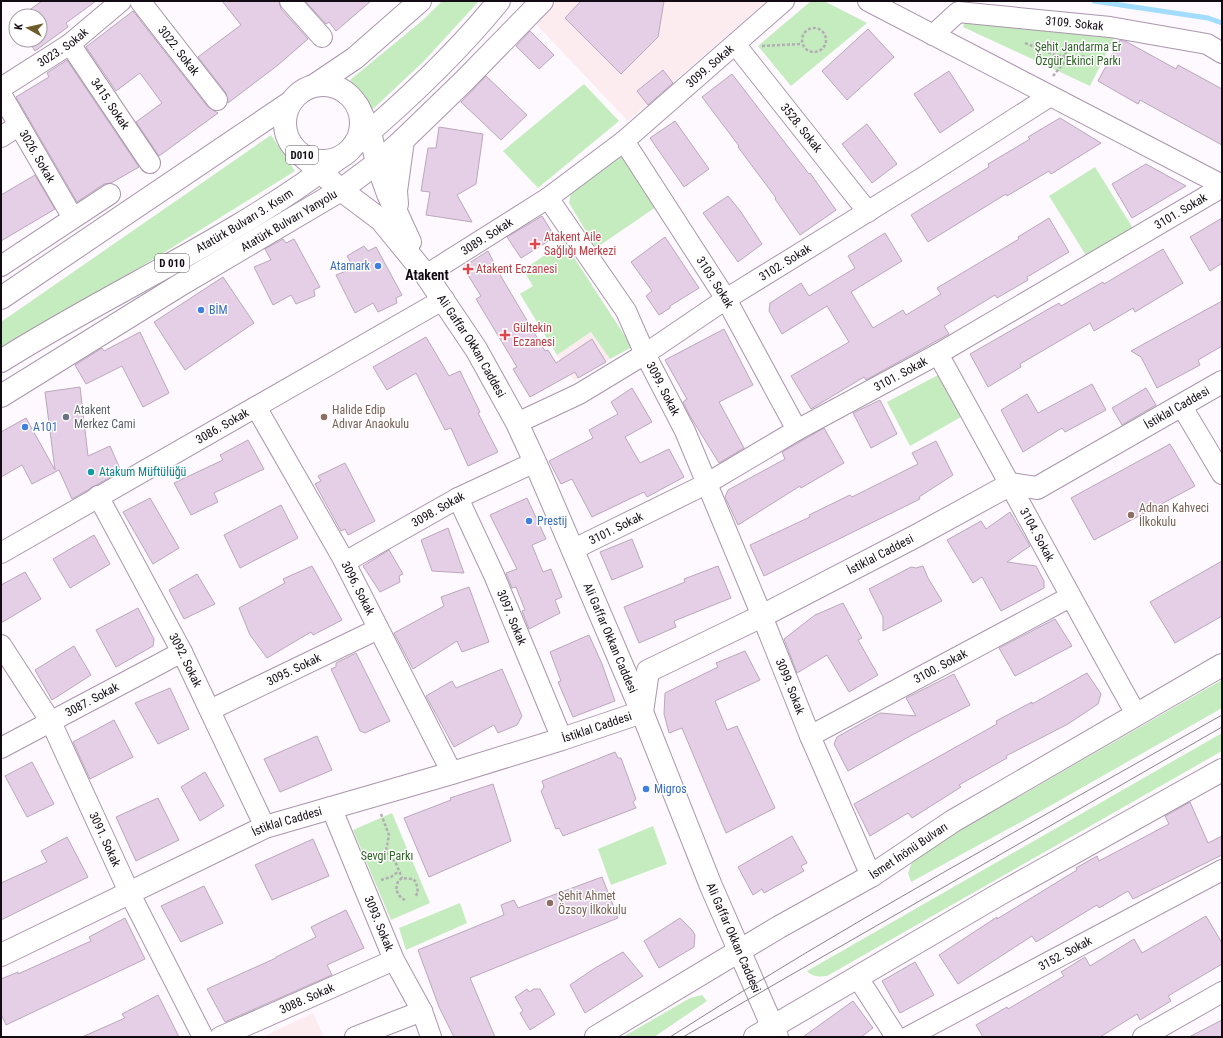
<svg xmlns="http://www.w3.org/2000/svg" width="1223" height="1038" viewBox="0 0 1223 1038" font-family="'Roboto Condensed',sans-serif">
  <rect width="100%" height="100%" fill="#fdf9fe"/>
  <g fill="#fcecef">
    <polygon points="556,1 767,1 628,121 536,24"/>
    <polygon points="592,332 610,359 574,381 557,355"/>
    <polygon points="313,1013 323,1035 320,1037 262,1037"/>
  </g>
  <g fill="#c5ecbe">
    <polygon points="442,1 479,1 424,61 373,109 350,80 423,20"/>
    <polygon points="811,1 824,1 867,23 791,86 758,46"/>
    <polygon points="966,19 1117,32 1090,86 963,27"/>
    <polygon points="584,84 619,121 538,188 503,151"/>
    <polygon points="271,135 295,171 144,265 1,348 1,322"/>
    <polygon points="621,154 656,207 596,248 569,203 571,193"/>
    <polygon points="1095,167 1134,230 1087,257 1049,196"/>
    <polygon points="564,242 632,347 610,359 591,332 557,355 520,294 533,286 523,270"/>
    <polygon points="938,375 961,417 910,446 887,402"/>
    <polygon points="1222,680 1222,708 1041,811 911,882 908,873 914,857"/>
    <path d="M 1222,733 L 1222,751 L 827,976 C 820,977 812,977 807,971 Z"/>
    <polygon points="392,813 430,903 391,920 353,830"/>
    <polygon points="653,826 667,864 611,885 598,849"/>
    <polygon points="460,903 467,923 406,950 399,928"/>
    <polygon points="702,995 707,1001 654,1037 623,1037 690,998"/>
  </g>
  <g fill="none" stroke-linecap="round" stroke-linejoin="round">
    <polyline stroke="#a2dcff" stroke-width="5" points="1094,1 1208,18 1222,23"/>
  </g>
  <g fill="#e4cfe6" stroke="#bca7bd">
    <polygon points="42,1 96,1 66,23 68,27 35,51 28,40 40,40 40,16 21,16"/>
    <polygon points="222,1 279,1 281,9 308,39 278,65 228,103 226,93 198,57 241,25"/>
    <polygon points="305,1 371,1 336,31 329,22 326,24"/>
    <polygon points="581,1 664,1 658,37 621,74 565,18"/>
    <polygon points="133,11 208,107 218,113 159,156 136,122 162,103 140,73 116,91 86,47"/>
    <polygon points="868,29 894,57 847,100 822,71"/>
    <polygon points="530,31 554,55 539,69 516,46"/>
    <polygon points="1120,40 1127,42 1176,69 1178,65 1222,89 1222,145 1140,100 1138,104 1098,81"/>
    <polygon points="67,60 139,167 111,183 104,184 77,202 16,97 49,77 47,73"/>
    <polygon points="663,70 673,83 648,105 637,91"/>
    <polygon points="949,71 974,110 940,133 914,94"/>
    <polygon points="732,74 809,174 810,173 836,210 800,235 775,199 776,198 738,147 739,146 702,97"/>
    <polygon points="486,76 527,115 501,140 461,102"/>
    <polygon points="1060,118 1101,143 1051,174 1049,171 1007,196 1006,194 928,242 911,215 989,167 988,164 1030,139 1028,137"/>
    <polygon points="675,121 709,169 684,187 650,138"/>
    <polygon points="867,124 897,164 872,183 842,144"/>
    <polygon points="439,127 483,134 476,184 457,195 472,222 426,215 430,192 421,191 428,148 436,148"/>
    <polygon points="1146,164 1186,186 1132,218 1112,184"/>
    <polygon points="35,175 55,209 1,241 1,195"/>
    <polygon points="728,196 741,212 762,244 738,262 703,213"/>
    <polygon points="542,216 555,237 521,258 507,237"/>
    <polygon points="1049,218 1069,252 1027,277 1028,280 997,298 995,295 944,326 949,334 866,380 864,377 811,409 791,376 849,342 827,306 782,334 769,311 770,303 801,283 809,296 855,268 848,256 885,233 902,261 851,292 873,328 903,310 906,315 941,294 937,288 1019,239 1018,237"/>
    <polygon points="1222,218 1222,263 1210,271 1190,237"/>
    <polygon points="665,237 699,288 670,306 670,308 659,315 646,296 652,291 631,262"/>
    <polygon points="283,239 286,243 294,239 320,287 314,290 315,296 296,304 291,295 273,305 254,267 271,260 265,249"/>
    <polygon points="364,246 368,251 376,247 402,295 396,298 397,303 378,312 373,303 355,313 336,275 354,268 347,256"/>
    <polygon points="1163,249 1183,283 1135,312 1133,308 1094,331 1090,323 1020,364 1021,367 988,387 970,354 1059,303 1061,306 1103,282 1104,284"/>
    <polygon points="488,251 499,273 545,351 548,350 556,363 592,339 606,362 578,378 575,372 530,397 513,369 517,367 476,299 481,296 463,267"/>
    <polygon points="223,277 254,323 185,370 154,322"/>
    <polygon points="1222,301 1222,346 1198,360 1200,365 1157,388 1141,357 1131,351"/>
    <polygon points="724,329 753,385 719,402 744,448 719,463 690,416 683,402 687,399 665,360"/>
    <polygon points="140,332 169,393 143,407 122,366 86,384 75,365 102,348 104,351"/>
    <polygon points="426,337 449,376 460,371 480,412 478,413 498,452 468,466 451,428 445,430 416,373 387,390 373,367"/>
    <polygon points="1092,384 1106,410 1065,432 1062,428 1023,452 1001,410 1027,394 1038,413"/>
    <polygon points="80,387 88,456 110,446 121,471 72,499 59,470 32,484 22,465 1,477 1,432 26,418 55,470 45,392"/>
    <polygon points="632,388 652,422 625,437 640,463 669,449 684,477 647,497 644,492 592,517 572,479 561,484 549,461 593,438 589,430 618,414 611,402"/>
    <polygon points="1146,388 1156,405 1122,425 1112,408"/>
    <polygon points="880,400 897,434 871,448 853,413"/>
    <polygon points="824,428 844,463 801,488 800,486 738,525 725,497 728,490 785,459 782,452"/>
    <polygon points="248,440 264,469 214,493 218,502 191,515 174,483 223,460 220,455"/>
    <polygon points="936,441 953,475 919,497 920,499 764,576 750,545 810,517 809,515 850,495 852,497 918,464 912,453"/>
    <polygon points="1170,444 1195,486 1094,540 1071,498"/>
    <polygon points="345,463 375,521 348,535 345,529 341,531 315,484 321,481 318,476"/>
    <polygon points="150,498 179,548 153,564 123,512"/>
    <polygon points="527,498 546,539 532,545 543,572 551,569 562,597 555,600 560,613 529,629 522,611 525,610 516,587 512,588 506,573 517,569 490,515"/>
    <polygon points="281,505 298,538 240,568 224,535"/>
    <polygon points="1010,512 1030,546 1007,562 1036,566 1044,581 1044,588 1001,611 982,577 973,583 947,540 981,521 986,529"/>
    <polygon points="448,528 461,565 464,573 432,571 421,540"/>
    <polygon points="94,535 110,564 70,588 53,559"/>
    <polygon points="632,539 643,567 612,580 600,552"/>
    <polygon points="389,550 403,574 399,576 400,582 380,592 363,566"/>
    <polygon points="1222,561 1222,616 1175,643 1150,602"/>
    <polygon points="312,566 342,620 313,635 311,632 267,658 250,635 239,608 285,583 283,579"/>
    <polygon points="718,566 731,598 674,621 676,627 639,643 624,607 685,582 684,579"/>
    <polygon points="923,566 928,578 942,601 883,631 883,617 869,589 911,567 916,568"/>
    <polygon points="25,572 41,599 1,623 1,585"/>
    <polygon points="197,574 215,604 184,619 169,590"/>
    <polygon points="469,587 489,642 462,652 457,641 413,669 394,633 444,606 441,597"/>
    <polygon points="843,603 862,638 858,640 878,675 849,692 827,655 797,673 784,639 815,615"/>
    <polygon points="138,608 154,639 153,646 116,667 96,630"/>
    <polygon points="1055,619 1072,646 1015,676 999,648"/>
    <polygon points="589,635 602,664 615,701 573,717 558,682 561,681 550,652"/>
    <polygon points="74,646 91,675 52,700 35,670"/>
    <polygon points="745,651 760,680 715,701 727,730 737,726 775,808 726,833 682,728 669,733 664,714 665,693 718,667 716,663"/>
    <polygon points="356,653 390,721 365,733 360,731 331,669 336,667 336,663"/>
    <polygon points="502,669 522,716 517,725 498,733 494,725 454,747 426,696 452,681 456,688"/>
    <polygon points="1087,673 1101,694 1098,704 1068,724 1006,756 1007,758 959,785 961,787 912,818 908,813 870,836 854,804 997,724 996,721 1032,702 1032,704"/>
    <polygon points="954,674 970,705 912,735 848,771 834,744 837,737 880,713 916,716 906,698"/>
    <polygon points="170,688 189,729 158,744 135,703"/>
    <polygon points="114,720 133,757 90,779 73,742"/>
    <polygon points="317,736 332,770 280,792 264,759"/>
    <polygon points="615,752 618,758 621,758 636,799 633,802 636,808 563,836 559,828 556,829 541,791 544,787 542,781"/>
    <polygon points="32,762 54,804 27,817 5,776"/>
    <polygon points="205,772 224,806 200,821 181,787"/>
    <polygon points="493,784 511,841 429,877 404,818 451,800 450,798"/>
    <polygon points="158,798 179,840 136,861 116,817"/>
    <polygon points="1190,802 1208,843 1222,836 1222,855 1133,899 1128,891 1099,908 1097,905 1036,942 1032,936 958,984 939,955 997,917 997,919 1077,870 1076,868 1097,856 1099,861 1169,824 1165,816"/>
    <polygon points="792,836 807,863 801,866 804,871 764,893 762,889 753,895 738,867"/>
    <polygon points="67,837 88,877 1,920 1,883 47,862 41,851"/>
    <polygon points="313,839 329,876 272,900 255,865"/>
    <polygon points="602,877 618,918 470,978 495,1037 454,1037 439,1007 418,950 504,915 501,905 514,900 518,908"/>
    <polygon points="204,886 223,923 181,942 161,906"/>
    <polygon points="346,910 364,948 327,965 332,975 225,1022 207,989 276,958 276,957 316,937 311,927"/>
    <polygon points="1206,916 1222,943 1222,964 1168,996 1171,1001 1140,1020 1137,1014 1100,1037 983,1037 976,1025 1007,1007 1008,1009 1064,976 1061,972 1085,957 1090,966 1134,939 1142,953"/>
    <polygon points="125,918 145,959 6,1025 1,1014 1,979 18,972 18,974 91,941 89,937"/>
    <polygon points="680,918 692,930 695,935 694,947 659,968 644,941"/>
    <polygon points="623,952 643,976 585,1013 570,985 595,968"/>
    <polygon points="915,962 934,995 900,1013 882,981"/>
    <polygon points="527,989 529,992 534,989 540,989 555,1014 530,1030 520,1013 523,1011 515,997"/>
    <polygon points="158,995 179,1037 82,1037 125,1018 122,1014"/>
    <polygon points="853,1001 873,1028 861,1037 803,1037"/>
    <polygon points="1222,1020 1222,1037 1189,1037"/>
  </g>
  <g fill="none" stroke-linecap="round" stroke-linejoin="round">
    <g stroke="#aa96ac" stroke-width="22">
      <g id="street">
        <path id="s1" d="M 140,1 L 217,100"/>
        <polyline points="290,1 322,37"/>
        <path id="s2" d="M 784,1 L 624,141 L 548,198 L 626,311 L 645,354 L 685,431 L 762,616 L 810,736 L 871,876"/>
        <polyline points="868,1 1222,185"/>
        <path id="s3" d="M 933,35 L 958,12 L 1110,27 L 1207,44 L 1222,53"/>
        <path id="s4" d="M 70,44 L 150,163"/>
        <path id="s5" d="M 735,44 L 868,212"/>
        <path id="s6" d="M 1,88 L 70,44 L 121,1"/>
        <path id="s7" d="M 1,94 L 73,218"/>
        <polyline points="1,137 18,126"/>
        <path id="s8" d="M 624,141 L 726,299 L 797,430"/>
        <polyline points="1,266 110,194"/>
        <path id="s9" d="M 426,275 L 548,198"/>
        <path id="s10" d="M 938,354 C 1005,474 1069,595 1136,714"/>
        <polyline points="1181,405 1222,474"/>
        <path id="s11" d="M 256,407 L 342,557 L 452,773"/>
        <path id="s12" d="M 517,423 L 579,394 L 645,354 L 726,299 L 922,178 L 1050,96"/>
        <path id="s13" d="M 98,496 L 182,652 L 265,827"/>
        <path id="s14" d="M 458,498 L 494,575 L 562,739"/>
        <path id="s15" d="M 572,550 L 706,484 L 797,430 L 938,354 L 1222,187"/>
        <path id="s16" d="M 1,553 L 444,299"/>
        <path id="s17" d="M 345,562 L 458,498 L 535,462"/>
        <path id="s18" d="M 1,645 L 51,722 L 129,892 L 203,1037"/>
        <path id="s19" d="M 210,710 L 378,629"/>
        <path id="s20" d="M 810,736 L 1070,597"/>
        <path id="s21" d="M 1,748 L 182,652"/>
        <path id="s22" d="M 331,807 L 394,960 L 422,1011 L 431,1037"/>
        <polyline points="858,978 896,1037"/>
        <path id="s23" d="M 220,1037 L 394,960"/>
        <polyline points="355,1037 422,1011"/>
        <path id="s24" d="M 908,1037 L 1222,870"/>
        <polyline points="1143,1037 1222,992"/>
      </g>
    </g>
    <g stroke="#aa96ac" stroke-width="24">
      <g id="secondary">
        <polyline points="358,106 370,132 377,163 388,194 410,242"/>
        <path id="s25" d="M 300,154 L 341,190 L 381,220 L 426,275 L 476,349 L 517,423 L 535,462 L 642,712 L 711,886 L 777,1037"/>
        <polyline points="397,204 396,191 403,140"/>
        <path id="s26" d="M 1,396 L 180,285 L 341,190 L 377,163 L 403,140 L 464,81 L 542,1"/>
        <path id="s27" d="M 1,955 L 265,827 L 452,773 L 562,739 L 642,712 L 648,671 L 762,616 L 916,536 L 1011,484 L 1037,488 L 1222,382"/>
      </g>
    </g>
    <g stroke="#aa96ac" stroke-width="24">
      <g id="primary">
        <path id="s28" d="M 596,1037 L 779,927 L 871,876 L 953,821 L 1222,665"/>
        <polyline points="755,1037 998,895 1222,770"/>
      </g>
    </g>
    <g stroke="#aa96ac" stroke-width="24">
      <g id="highway">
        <circle cx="323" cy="123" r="38"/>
        <polyline points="315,85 355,58 420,1"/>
        <path d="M 354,145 C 406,101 456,54 499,1"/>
        <polyline points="1,298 291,102"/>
        <path id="s29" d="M 1,361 C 112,291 234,238 339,158"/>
      </g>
    </g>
    <g stroke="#b2adb3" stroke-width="2.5" stroke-dasharray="3 2" stroke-linecap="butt">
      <circle cx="814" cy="40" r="12"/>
      <polyline points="1025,43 1055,55 1065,56"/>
      <polyline points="762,46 802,44"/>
      <circle cx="1074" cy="56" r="9"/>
      <polyline points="1053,76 1066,60"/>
      <polyline points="381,814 389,835 386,851 389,858 395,861 402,878"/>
      <polyline points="381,880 391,877 398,872"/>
      <polyline points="405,900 401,898 396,890 398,881 402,878 413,879 416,882 418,892 415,897"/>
    </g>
    <use href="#street" stroke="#fff" stroke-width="20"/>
    <use href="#secondary" stroke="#fff" stroke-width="22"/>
    <use href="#primary" stroke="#fff" stroke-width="22"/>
    <use href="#highway" stroke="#fff" stroke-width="22"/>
    <g stroke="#89848a" stroke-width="1">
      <path d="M 670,1037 C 849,922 1037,820 1222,715"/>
      <polyline points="683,1037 1222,727"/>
    </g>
  </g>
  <g fill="#e0444e" stroke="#fff" stroke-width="1.5">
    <path d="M533 238h4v4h4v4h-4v4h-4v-4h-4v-4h4z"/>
    <path d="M466 263h4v4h4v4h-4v4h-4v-4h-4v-4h4z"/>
    <path d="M503 329h4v4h4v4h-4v4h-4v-4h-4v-4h4z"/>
  </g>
  <g fill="#3f7fe0" stroke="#fff" stroke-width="1.5">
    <circle cx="378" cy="266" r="4"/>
    <circle cx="201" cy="310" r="4"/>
    <circle cx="25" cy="427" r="4"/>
    <circle cx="529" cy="521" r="4"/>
    <circle cx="646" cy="789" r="4"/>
  </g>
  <circle fill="#6b7280" stroke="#fff" stroke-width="1.5" cx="66" cy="417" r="4"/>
  <g fill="#8d6e63" stroke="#fff" stroke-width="1.5">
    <circle cx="324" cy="417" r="4"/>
    <circle cx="1131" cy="515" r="4"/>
    <circle cx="550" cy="903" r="4"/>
  </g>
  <circle fill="#0f9aa8" stroke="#fff" stroke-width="1.5" cx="91" cy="472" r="4"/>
  <g text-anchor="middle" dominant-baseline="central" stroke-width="3" stroke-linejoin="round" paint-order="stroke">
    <g fill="#fff" stroke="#59545a" stroke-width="1">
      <rect x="286" y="146" width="32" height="18" rx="3"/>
      <rect x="155" y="254" width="34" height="18" rx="3"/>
    </g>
    <g font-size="11" font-weight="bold" fill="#120b13">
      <text x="302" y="155">D010</text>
      <text x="172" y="263">D 010</text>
    </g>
    <g font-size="12" fill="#120b13" stroke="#fff">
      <text stroke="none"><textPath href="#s3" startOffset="151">3109. Sokak</textPath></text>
      <text stroke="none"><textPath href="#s6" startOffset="74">3023. Sokak</textPath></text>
      <text stroke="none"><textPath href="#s1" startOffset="63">3022. Sokak</textPath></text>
      <text transform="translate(710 66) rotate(-41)">3099. Sokak</text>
      <text stroke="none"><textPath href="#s4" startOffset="72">3415. Sokak</textPath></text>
      <text stroke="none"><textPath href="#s5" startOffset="107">3528. Sokak</textPath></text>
      <text stroke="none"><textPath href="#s7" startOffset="72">3026. Sokak</textPath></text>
      <text stroke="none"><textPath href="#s15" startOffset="697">3101. Sokak</textPath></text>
      <text stroke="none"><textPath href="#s29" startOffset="281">Atatürk Bulvarı 3. Kısım</textPath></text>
      <text stroke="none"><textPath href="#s26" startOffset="337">Atatürk Bulvarı Yanyolu</textPath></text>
      <text stroke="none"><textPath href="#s9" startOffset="72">3089. Sokak</textPath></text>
      <text stroke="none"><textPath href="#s12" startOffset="313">3102. Sokak</textPath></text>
      <text stroke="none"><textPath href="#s8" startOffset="168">3103. Sokak</textPath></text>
      <text stroke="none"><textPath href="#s25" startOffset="260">Ali Gaffar Okkan Caddesi</textPath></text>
      <text stroke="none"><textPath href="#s15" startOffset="373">3101. Sokak</textPath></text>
      <text stroke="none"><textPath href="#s2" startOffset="531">3099. Sokak</textPath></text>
      <text stroke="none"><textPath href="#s27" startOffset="1325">İstiklal Caddesi</textPath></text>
      <text stroke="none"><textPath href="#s16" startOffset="255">3086. Sokak</textPath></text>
      <text stroke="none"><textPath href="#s17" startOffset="107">3098. Sokak</textPath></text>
      <text stroke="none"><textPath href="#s15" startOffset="49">3101. Sokak</textPath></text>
      <text stroke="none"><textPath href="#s10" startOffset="206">3104. Sokak</textPath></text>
      <text stroke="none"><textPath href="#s27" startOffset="989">İstiklal Caddesi</textPath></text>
      <text stroke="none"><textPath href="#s11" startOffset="208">3096. Sokak</textPath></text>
      <text stroke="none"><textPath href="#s14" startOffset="131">3097. Sokak</textPath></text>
      <text stroke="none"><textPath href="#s25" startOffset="584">Ali Gaffar Okkan Caddesi</textPath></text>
      <text stroke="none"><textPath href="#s13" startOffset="186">3092. Sokak</textPath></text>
      <text stroke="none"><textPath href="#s20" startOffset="148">3100. Sokak</textPath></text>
      <text stroke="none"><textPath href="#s19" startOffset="93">3095. Sokak</textPath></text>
      <text stroke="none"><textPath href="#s2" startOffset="855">3099. Sokak</textPath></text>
      <text stroke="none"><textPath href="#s21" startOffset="103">3087. Sokak</textPath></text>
      <text stroke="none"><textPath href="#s27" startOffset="640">İstiklal Caddesi</textPath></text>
      <text stroke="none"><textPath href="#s27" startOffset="316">İstiklal Caddesi</textPath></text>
      <text stroke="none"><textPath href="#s18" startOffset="221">3091. Sokak</textPath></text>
      <text stroke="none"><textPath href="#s28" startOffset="364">İsmet İnönü Bulvarı</textPath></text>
      <text stroke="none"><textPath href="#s22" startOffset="126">3093. Sokak</textPath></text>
      <text stroke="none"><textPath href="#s25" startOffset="908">Ali Gaffar Okkan Caddesi</textPath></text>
      <text stroke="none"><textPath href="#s24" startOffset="178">3152. Sokak</textPath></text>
      <text stroke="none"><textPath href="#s23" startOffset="95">3088. Sokak</textPath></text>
    </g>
    <g font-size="12" fill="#306428" stroke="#fff">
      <text x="1078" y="47">Şehit Jandarma Er<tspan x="1078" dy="14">Özgür Ekinci Parkı</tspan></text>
      <text x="387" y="856">Sevgi Parkı</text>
    </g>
    <g font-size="12" fill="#be3a42" stroke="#fff" text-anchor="start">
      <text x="544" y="237">Atakent Aile<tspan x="544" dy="14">Sağlığı Merkezi</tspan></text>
      <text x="476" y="269">Atakent Eczanesi</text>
      <text x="513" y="328">Gültekin<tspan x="513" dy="14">Eczanesi</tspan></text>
    </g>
    <g font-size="12" fill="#366cbe" stroke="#fff" text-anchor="start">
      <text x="370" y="266" text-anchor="end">Atamark</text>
      <text x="209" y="310">BİM</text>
      <text x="33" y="427">A101</text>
      <text x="537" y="521">Prestij</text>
      <text x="654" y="789">Migros</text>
    </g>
    <g font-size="12" fill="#5b616d" stroke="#fff" text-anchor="start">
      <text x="74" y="410">Atakent<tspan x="74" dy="14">Merkez Cami</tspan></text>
    </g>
    <g font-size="12" fill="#785e54" stroke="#fff" text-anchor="start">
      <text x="332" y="410">Halide Edip<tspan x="332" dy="14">Adıvar Anaokulu</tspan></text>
      <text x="1139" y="508">Adnan Kahveci<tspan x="1139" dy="14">İlkokulu</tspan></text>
      <text x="558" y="896">Şehit Ahmet<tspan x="558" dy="14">Özsoy İlkokulu</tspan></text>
    </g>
    <g font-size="12" fill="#0d838f" stroke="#fff" text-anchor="start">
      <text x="99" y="472">Atakum Müftülüğü</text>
    </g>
    <g font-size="14" font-weight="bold" fill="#120b13" stroke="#fff">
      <text x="427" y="275">Atakent</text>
    </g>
  </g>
  <rect width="1223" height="1038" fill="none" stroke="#120b13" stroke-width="4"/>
  <g transform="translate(28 28) rotate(278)"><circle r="19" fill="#ffffff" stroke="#a09da1"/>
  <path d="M0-3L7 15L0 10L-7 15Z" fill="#6e5d2b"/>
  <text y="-6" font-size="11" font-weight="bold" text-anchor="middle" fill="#120b13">K</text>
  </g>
</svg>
